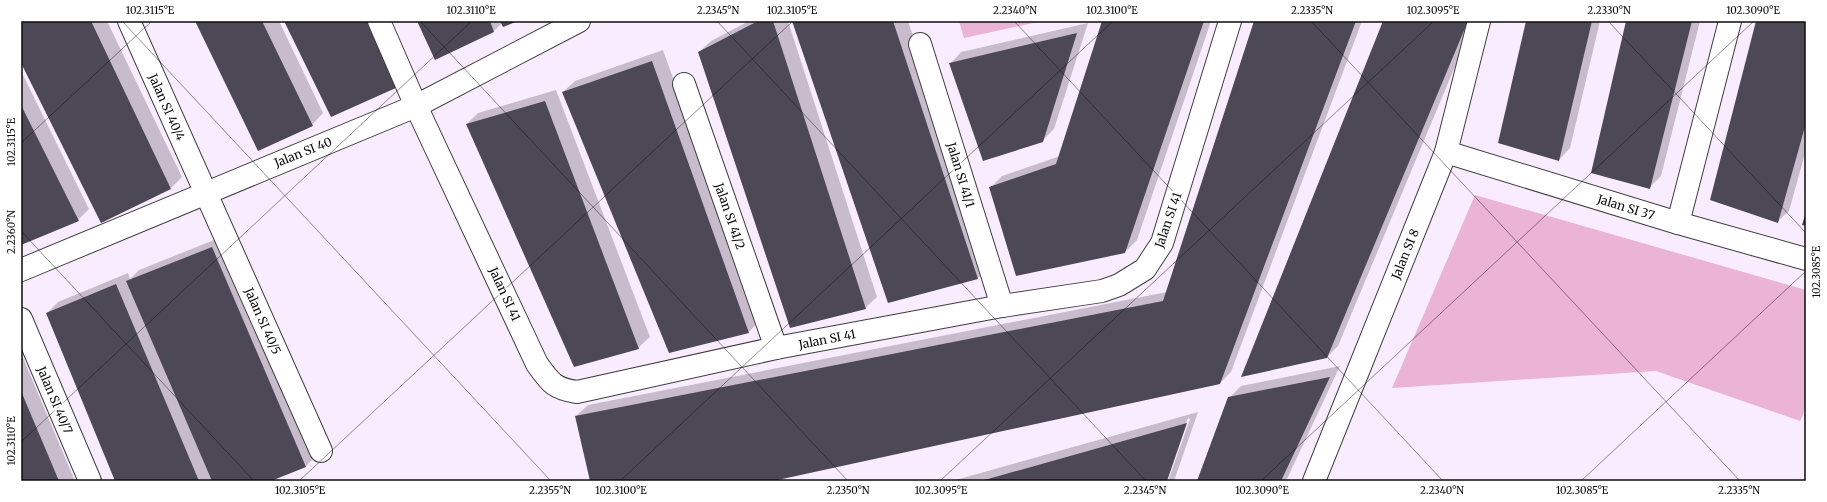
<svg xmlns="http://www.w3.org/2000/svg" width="1827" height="502" viewBox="0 0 1827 502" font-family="Merriweather,serif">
  <rect width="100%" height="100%" fill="#faecff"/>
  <g fill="#ebb4d4">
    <polygon points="959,21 1042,21 964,38"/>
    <polygon points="1475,195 1806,290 1806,408 1800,421 1656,371 1392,388"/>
  </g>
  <g fill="#0003">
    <polygon points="21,21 107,21 182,177 171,188 21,61"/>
    <polygon points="197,21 279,21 323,113 312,125"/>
    <polygon points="418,21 515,21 502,23 494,31 435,59"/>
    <polygon points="749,21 788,21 877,297 865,308 699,52 711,41"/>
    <polygon points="793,21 908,21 989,267 978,278 888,302"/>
    <polygon points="1103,21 1211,21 1137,240 1125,252 990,188 1002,176 1060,156"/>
    <polygon points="1255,21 1362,21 1231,372 1219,384 768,481 591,481 576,416 588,405 1167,292"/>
    <polygon points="1384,21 1474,21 1338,346 1327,357"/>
    <polygon points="1527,21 1600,21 1570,148 1559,160"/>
    <polygon points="1627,21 1700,21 1661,176 1650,187"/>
    <polygon points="1757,21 1806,21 1806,150 1789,211 1777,222"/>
    <polygon points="1088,23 1054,129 1042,141 950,64 961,52"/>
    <polygon points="663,50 760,320 749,332 670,352 563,92 575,81"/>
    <polygon points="21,71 89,209 78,220 21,244"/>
    <polygon points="556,90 650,337 638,348 467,124 478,113"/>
    <polygon points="224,236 317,455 306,466 269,481 116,481 47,313 58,302 128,273 130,279 139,270"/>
    <polygon points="21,353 75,481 21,481"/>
    <polygon points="1340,366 1286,481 1198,481 1229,398 1241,386"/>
    <polygon points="1198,412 1174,481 1168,481 1190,419 1188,418 1166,481 952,481"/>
  </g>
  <g fill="#4d4855">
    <polygon points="21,21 91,21 171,189 101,223 21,63"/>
    <polygon points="195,21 262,21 313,126 258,151"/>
    <polygon points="284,21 367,21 398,87 331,117"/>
    <polygon points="417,21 490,21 494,32 435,60"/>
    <polygon points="500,21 518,21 503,27"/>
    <polygon points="758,21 773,21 866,309 790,328 698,52"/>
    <polygon points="792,21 893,21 978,279 888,303"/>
    <polygon points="1102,21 1204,21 1125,253 1016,276 989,187 1056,164"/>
    <polygon points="1254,21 1356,21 1220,384 773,481 590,481 575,416 1163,301"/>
    <polygon points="1383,21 1468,21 1327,358 1241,377"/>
    <polygon points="1526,21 1592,21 1559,161 1498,143"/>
    <polygon points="1626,21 1692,21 1650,189 1591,173"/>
    <polygon points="1756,21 1806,21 1806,123 1778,223 1710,200"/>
    <polygon points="1077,33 1043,142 983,161 949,63"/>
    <polygon points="652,61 749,333 669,353 562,92"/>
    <polygon points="545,101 639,349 574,367 466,124"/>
    <polygon points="21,105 79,221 21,245"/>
    <polygon points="1806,212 1806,226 1802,225"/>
    <polygon points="212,247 306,467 271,481 212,481 126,281"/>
    <polygon points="116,284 199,481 115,481 46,313"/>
    <polygon points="1330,377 1281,481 1197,481 1228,397"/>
    <polygon points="21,391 59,481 21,481"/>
    <polygon points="1187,423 1167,481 981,481"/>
  </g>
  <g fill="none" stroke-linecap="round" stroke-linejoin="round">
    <g stroke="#3f3f3f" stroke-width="24">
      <g id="street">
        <polyline points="129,21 321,451"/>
        <path d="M 379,21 L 416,106 L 537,364 C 550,382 554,389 577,392 L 776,348 L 1002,306 L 1102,291 L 1119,285 L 1145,269 L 1162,243 L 1230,21"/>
        <polyline points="920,44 1002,306"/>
        <polyline points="684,84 776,348"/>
        <polyline points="1446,152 1678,223 1806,259"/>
        <polyline points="1678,223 1730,21"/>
        <polyline points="21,270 416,106 579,21"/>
        <polyline points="21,319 90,481"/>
        <polyline points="1314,481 1446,152 1479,21"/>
      </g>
    </g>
    <use href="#street" stroke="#fff" stroke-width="22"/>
  </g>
  <path fill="none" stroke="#0c0c0c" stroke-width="1" stroke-opacity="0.45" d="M 122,21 L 551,481M 420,21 L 848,481M 717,21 L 1146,481M 1014,21 L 1443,481M 1311,21 L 1740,481M 1608,21 L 1806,233M 21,143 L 152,21M 21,231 L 254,481M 21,442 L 472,21M 299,481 L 793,21M 620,481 L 1113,21M 940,481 L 1434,21M 1261,481 L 1754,21M 1581,481 L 1806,271"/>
  <g text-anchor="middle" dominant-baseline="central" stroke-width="4" stroke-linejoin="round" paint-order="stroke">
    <g font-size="12" fill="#0c0c0c" stroke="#fff">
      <text transform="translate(167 107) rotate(66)">Jalan SI 40/4</text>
      <text transform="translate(303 152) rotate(-22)">Jalan SI 40</text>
      <text transform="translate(961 175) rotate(73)">Jalan SI 41/1</text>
      <text transform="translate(1626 207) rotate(17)">Jalan SI 37</text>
      <text transform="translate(730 216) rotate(71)">Jalan SI 41/2</text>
      <text transform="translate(1168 220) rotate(-71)">Jalan SI 41</text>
      <text transform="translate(1405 254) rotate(-68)">Jalan SI 8</text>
      <text transform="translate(505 294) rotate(65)">Jalan SI 41</text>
      <text transform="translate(263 321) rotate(66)">Jalan SI 40/5</text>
      <text transform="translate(827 339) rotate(-11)">Jalan SI 41</text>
      <text transform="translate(55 400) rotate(67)">Jalan SI 40/7</text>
    </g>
  </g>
  <rect width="1827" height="502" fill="none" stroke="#ffffff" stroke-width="44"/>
  <rect x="22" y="22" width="1783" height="458" fill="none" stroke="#0c0c0c" stroke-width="1.5"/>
  <g font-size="10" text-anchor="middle" fill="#0c0c0c">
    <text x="150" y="14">102.3115°E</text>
    <text x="471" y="14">102.3110°E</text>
    <text x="718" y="14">2.2345°N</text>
    <text x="792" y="14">102.3105°E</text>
    <text x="1015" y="14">2.2340°N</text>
    <text x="1112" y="14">102.3100°E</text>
    <text x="1312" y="14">2.2335°N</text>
    <text x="1433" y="14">102.3095°E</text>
    <text x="1609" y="14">2.2330°N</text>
    <text x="1753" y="14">102.3090°E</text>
    <text transform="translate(11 142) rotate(-90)" y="4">102.3115°E</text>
    <text transform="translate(11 232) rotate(-90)" y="4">2.2360°N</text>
    <text transform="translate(1816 272) rotate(-90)" y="4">102.3085°E</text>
    <text transform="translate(11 441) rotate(-90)" y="4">102.3110°E</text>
    <text x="300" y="494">102.3105°E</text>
    <text x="550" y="494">2.2355°N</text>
    <text x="621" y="494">102.3100°E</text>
    <text x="848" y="494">2.2350°N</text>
    <text x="941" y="494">102.3095°E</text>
    <text x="1145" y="494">2.2345°N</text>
    <text x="1262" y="494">102.3090°E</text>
    <text x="1442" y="494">2.2340°N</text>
    <text x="1582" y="494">102.3085°E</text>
    <text x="1739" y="494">2.2335°N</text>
  </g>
</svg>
